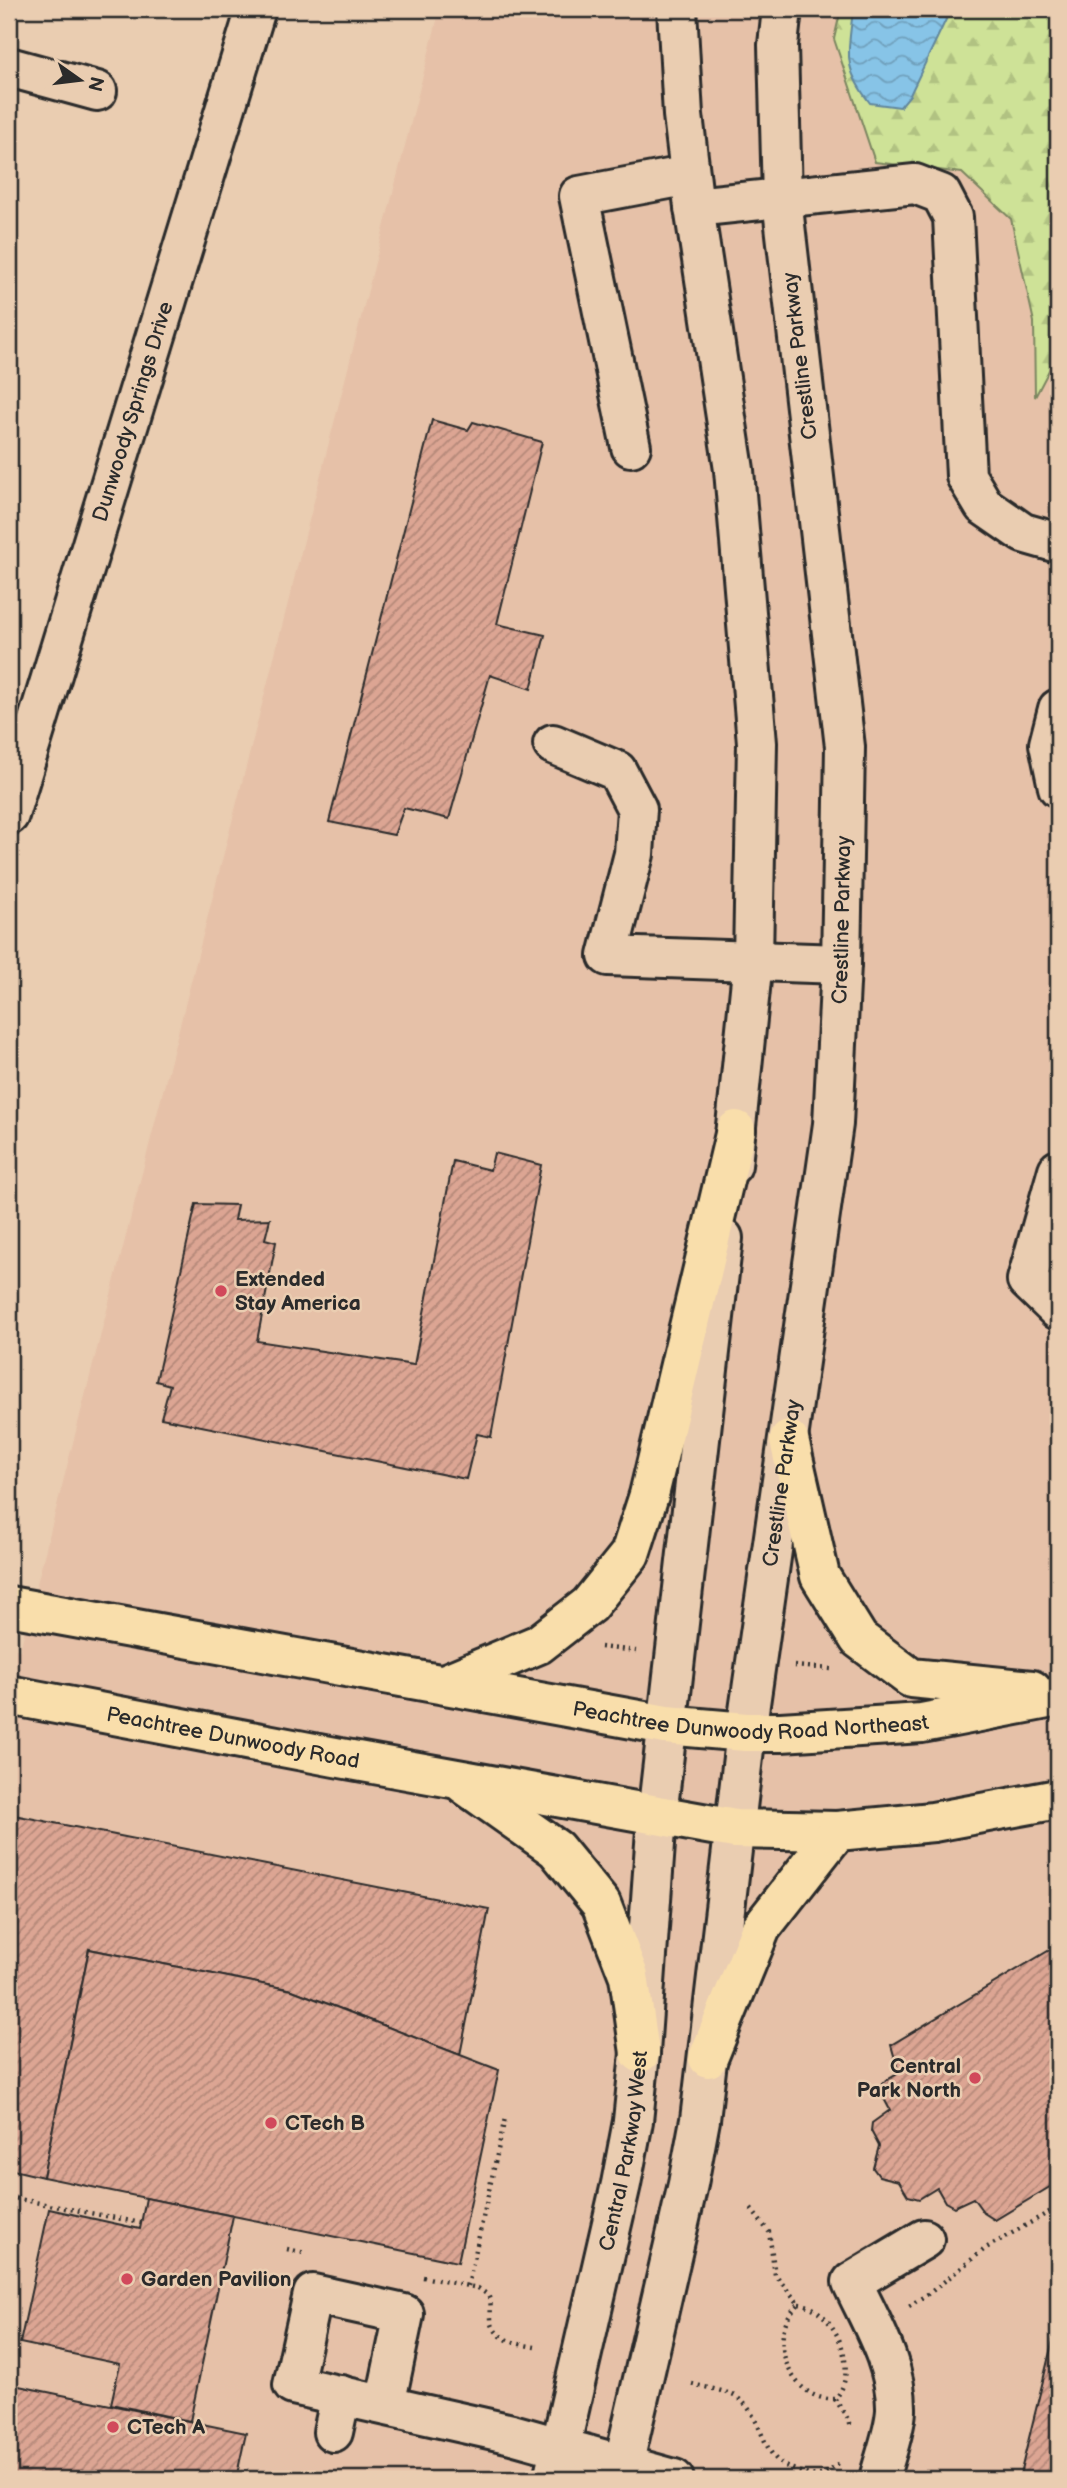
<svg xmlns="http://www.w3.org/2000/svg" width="1067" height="2488" viewBox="0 0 1067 2488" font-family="'Balsamiq Sans',sans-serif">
  <defs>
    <pattern id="forest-firs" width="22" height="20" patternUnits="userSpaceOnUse" patternTransform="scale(1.75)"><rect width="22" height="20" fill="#cee297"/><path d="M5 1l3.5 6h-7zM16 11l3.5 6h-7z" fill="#b1c282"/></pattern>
    <pattern id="water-waves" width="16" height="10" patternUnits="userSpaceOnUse" patternTransform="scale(1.75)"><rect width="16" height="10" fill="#87c4e7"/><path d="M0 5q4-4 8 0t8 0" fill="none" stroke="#6f9fbb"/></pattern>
    <pattern id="building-hatch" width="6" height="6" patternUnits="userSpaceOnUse" patternTransform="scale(1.75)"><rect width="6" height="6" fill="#dca593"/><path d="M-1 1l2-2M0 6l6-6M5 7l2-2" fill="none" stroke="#b38778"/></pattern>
  </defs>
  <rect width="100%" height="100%" fill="#eacdb1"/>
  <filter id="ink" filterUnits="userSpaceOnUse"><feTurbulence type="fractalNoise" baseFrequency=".0143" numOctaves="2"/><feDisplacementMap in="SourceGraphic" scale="14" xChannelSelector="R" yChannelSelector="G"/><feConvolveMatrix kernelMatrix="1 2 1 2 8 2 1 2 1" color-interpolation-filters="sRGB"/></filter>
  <g filter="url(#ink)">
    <polygon fill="#e6c1a8" points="440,9 1058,9 1058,2479 9,2479 9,1648 20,1650"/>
    <polygon fill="url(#forest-firs)" stroke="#7c8661" stroke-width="2" points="841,9 1058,9 1058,353 1035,397 1034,322 1011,219 962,173 875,162 834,39"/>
    <path fill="url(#water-waves)" stroke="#62879c" stroke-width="2" d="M 853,9 L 951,9 L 910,95 L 900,107 L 870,103 C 841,66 849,52 853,9 Z"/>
    <g fill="url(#building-hatch)" stroke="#2b2b2b" stroke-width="2">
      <polygon points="432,420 468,430 473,422 542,442 497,624 545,635 531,689 490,675 449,819 404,808 394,835 329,822"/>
      <polygon points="494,1153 541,1165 491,1437 477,1434 466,1479 161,1418 170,1385 156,1381 196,1204 237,1205 234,1220 270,1219 265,1239 276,1242 257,1341 414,1365 453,1161 490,1170"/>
      <polygon points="9,1814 489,1909 460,2055 292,1990 89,1949 43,2177 9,2169"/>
      <polygon points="1058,1945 1058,2182 995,2220 984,2213 973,2198 954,2207 945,2202 937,2188 919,2199 908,2196 899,2181 879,2176 873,2168 879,2146 871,2131 872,2123 890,2110 880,2091 882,2083 899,2073 891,2045"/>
      <polygon points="89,1949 292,1990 499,2070 458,2262 43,2177"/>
      <polygon points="146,2198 233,2216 190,2421 111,2404 120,2364 20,2343 49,2209 140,2229"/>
      <polygon points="1058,2319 1058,2479 1019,2479"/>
      <polygon points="9,2384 246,2433 236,2479 9,2479"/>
    </g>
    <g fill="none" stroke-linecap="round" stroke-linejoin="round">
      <g stroke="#2b2b2b" stroke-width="44">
        <g id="minor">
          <polyline points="677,9 683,115 694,207 734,470 757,743 753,960 732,1165"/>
          <polyline points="9,67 97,91"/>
          <polyline points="694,207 915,184 941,194 953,217 966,476 984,506 1023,533 1058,543"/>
          <polyline points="631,447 579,196 690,175"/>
          <polyline points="1058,709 1049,744 1058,787"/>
          <polyline points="553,744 617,771 637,809 634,854 608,956 841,964"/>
          <path id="s1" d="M 9,815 L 256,9"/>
          <polyline points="1058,1170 1027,1280 1058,1310"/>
          <polyline points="385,2405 404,2314 313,2294 293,2385 512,2434 674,2479"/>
          <polyline points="333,2432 341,2395"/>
          <path id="s2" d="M 553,2479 L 621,2184 L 633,2121 L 640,2053 L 657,1816 L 723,1238"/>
          <path id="s3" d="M 620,2479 L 688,2184 L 700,2120 L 746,1732 L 833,1124 L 841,964 L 845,747 L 782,199 L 778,45 L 782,9"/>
          <path d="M 879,2479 C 884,2459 895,2431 896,2410 C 897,2364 871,2323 852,2282 L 924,2239"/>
        </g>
      </g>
      <g stroke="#2b2b2b" stroke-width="44">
        <g id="major">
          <polyline points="789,1440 820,1576 859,1639 911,1678 1032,1690"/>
          <path id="s4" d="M 9,1606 L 666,1725 L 746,1732 L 781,1732 L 922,1723 L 1058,1697"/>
          <polyline points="444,1684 539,1644 589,1605 630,1554 649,1495 736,1130"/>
          <path id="s5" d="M 9,1695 L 335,1757 L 735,1829 L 837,1831 L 933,1822 L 1058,1799"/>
          <polyline points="464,1784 556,1849 601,1904 629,1976 640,2053"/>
          <polyline points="708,2058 761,1928 837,1831"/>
        </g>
      </g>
      <g stroke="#2b2b2b" stroke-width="4.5" stroke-dasharray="2 5" stroke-linecap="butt">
        <polyline points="600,1647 636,1651"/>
        <polyline points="794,1666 831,1669"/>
        <polyline points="9,2197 141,2223"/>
        <polyline points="751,2209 769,2232 775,2275 799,2304"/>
        <polyline points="287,2249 305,2253"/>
        <path d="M 423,2277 L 478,2288 L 488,2295 C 492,2303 490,2309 491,2318 C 492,2340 518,2344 535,2347"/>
        <polyline points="468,2286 505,2118"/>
        <path d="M 799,2304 C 833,2306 862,2370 835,2399 C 789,2402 764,2333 799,2304 Z"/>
        <polyline points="909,2306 931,2292 986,2248 1058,2207"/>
        <path d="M 692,2384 C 707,2388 725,2390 738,2398 C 760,2414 761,2446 779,2462 C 785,2467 796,2470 804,2473 C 820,2479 830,2473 841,2460"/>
        <polyline points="835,2399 848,2419 850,2429"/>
      </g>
      <use href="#minor" stroke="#eacdb1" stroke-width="38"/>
      <use href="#major" stroke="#f9deab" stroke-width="38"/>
    </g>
  </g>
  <g fill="#d1495b" stroke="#eacdb1" stroke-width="2.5">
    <circle cx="221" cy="1291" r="7"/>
    <circle cx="975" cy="2078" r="7"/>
    <circle cx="271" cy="2123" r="7"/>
    <circle cx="127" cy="2279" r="7"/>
    <circle cx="113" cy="2427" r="7"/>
  </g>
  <g text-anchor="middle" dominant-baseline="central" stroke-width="5" stroke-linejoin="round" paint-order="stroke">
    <g font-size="21" fill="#2b2b2b" stroke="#eacdb1">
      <text transform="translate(800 356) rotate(-97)">Crestline Parkway</text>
      <text stroke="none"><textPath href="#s1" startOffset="422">Dunwoody Springs Drive</textPath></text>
      <text stroke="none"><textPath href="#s3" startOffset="1577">Crestline Parkway</textPath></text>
      <text stroke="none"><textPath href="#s3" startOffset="1010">Crestline Parkway</textPath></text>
      <text stroke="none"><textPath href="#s4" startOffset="752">Peachtree Dunwoody Road Northeast</textPath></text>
      <text stroke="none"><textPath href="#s5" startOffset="228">Peachtree Dunwoody Road</textPath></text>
      <text stroke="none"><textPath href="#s2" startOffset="336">Central Parkway West</textPath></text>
    </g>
    <g font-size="21" font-weight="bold" fill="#2b2b2b" stroke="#eacdb1" text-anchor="start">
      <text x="235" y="1279">Extended<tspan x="235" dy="24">Stay America</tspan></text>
      <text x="961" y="2066" text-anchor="end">Central<tspan x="961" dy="24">Park North</tspan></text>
      <text x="285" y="2123">CTech B</text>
      <text x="141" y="2279">Garden Pavilion</text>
      <text x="127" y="2427">CTech A</text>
    </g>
  </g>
  <rect width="1067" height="2488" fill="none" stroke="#eacdb1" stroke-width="35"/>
  <rect x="18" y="18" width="1032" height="2453" fill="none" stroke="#2b2b2b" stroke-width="2.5" filter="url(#ink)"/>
  <g transform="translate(80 80) rotate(104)" stroke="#eacdb1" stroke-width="5" paint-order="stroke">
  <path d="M0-5L12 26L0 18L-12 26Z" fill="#2b2b2b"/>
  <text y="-10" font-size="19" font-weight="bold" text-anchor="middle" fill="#2b2b2b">N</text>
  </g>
</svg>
